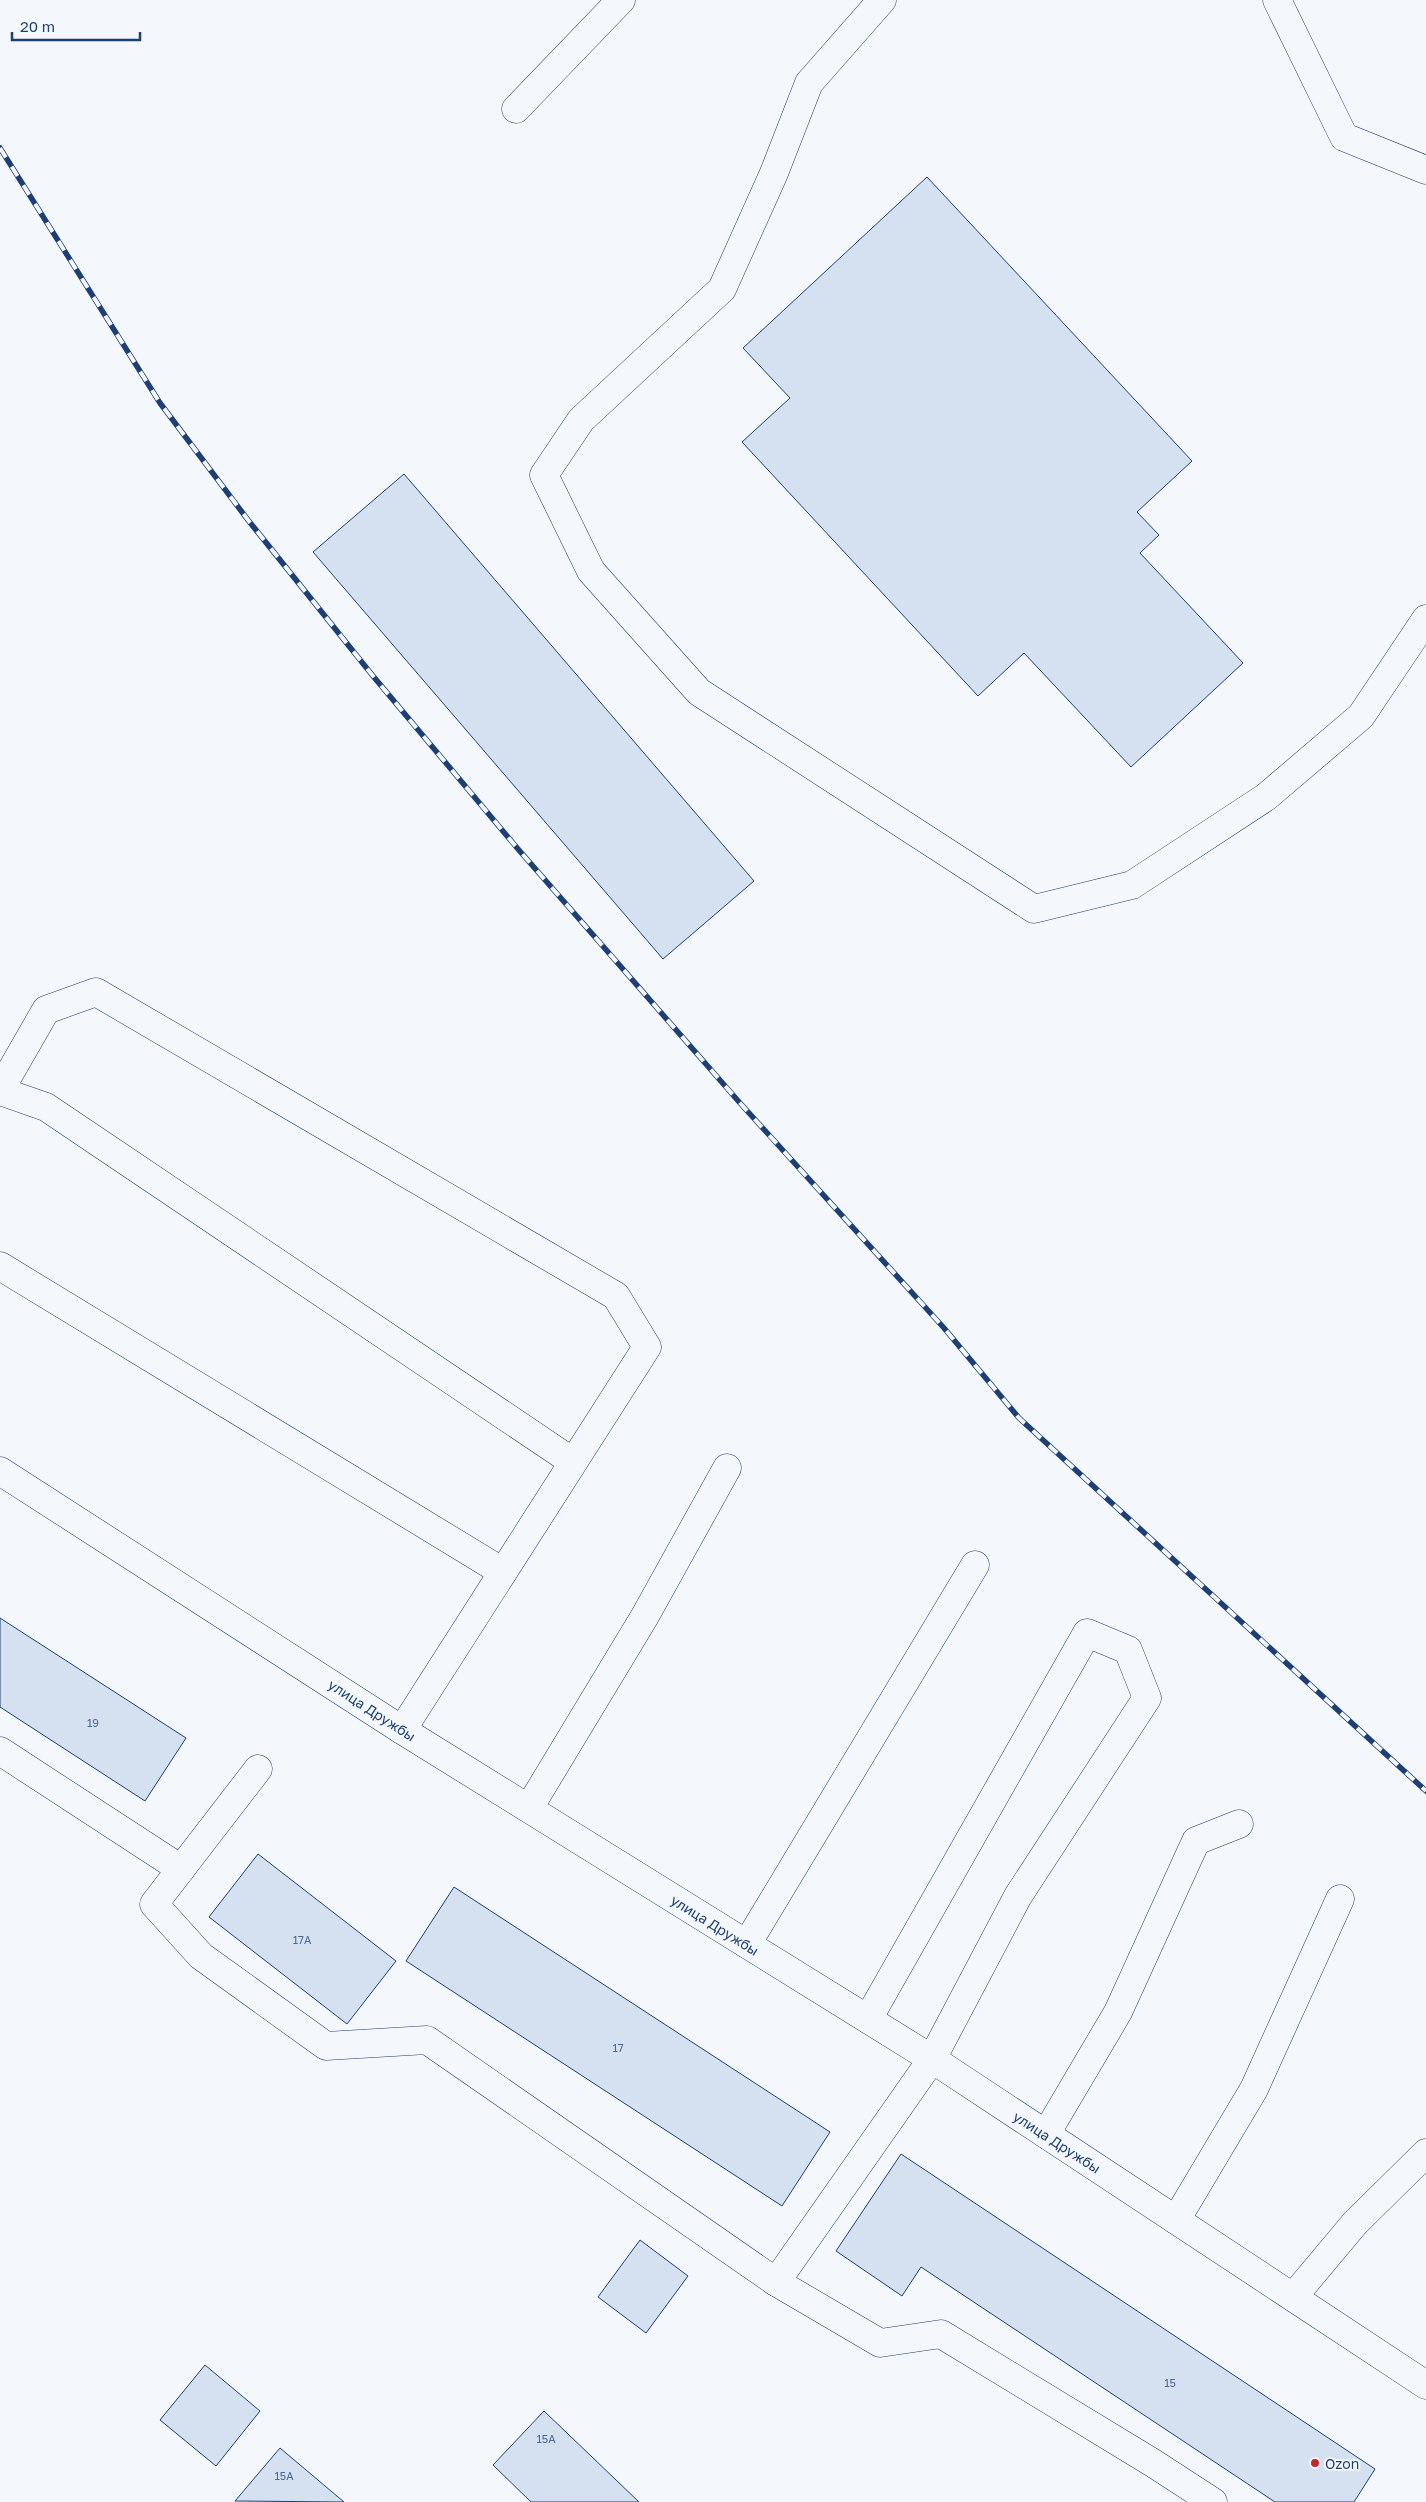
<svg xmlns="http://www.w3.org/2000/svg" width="1426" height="2502" viewBox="0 0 1426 2502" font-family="'Golos Text',sans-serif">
  <rect width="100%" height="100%" fill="#f4f7fb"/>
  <g fill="#d5e0f0" stroke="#1d3f73">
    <polygon points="927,177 1192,461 1137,512 1159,535 1140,553 1243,663 1131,767 1024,653 978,696 742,442 790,398 743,348"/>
    <polygon points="404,474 754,881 663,959 313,552"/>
    <polygon points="0,1618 186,1738 145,1801 0,1707"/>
    <polygon points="258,1854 396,1961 347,2024 209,1917"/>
    <polygon points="454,1887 830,2132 782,2206 406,1961"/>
    <polygon points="901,2154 1375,2469 1354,2502 1275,2502 921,2267 902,2296 836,2251"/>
    <polygon points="640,2240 688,2276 646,2333 598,2297"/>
    <polygon points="205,2365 260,2411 216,2466 160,2420"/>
    <polygon points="544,2411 639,2502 531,2502 493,2465"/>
    <polygon points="280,2448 344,2502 235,2501"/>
  </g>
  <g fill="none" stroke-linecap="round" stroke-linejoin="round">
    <g stroke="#1d3f73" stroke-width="29">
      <g id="minor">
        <polyline points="882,0 809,83 774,173 722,289 581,420 544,475 591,571 699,692 1034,909 1132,885 1266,797 1361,716 1426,619"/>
        <polyline points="1277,0 1344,137 1426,170"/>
        <polyline points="516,109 621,0"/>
        <polyline points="0,1090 46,1010 96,992 616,1296 647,1347 402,1730"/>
        <polyline points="0,1091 46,1107 573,1462"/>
        <polyline points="0,1266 503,1572"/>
        <polyline points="0,1471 402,1730 932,2059 1426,2385"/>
        <polyline points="0,1751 181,1869"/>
        <polyline points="258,1769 154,1904 201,1956 326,2046 427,2040 776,2282"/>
        <polyline points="529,1808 645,1616 727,1468"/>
        <polyline points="747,1944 975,1565"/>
        <polyline points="868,2019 1087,1633 1128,1650 1147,1698 1018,1896 932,2059 776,2282 880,2343 941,2334 1153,2463 1213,2502"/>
        <polyline points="1046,2134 1118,2012 1196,1841 1239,1824"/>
        <polyline points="1176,2220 1254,2089 1340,1899"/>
        <polyline points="1293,2297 1355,2223 1426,2153"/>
      </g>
    </g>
    <use href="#minor" stroke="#f4f7fb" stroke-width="28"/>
    <g stroke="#1d3f73" stroke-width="5.5">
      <polyline id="rail" points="0,148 160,403 248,520 373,676 518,849 740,1103 944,1328 1019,1418 1426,1791"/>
    </g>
    <use href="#rail" stroke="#f4f7fb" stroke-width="4" stroke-dasharray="11" stroke-linecap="butt"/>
  </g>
  <circle fill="#c62828" stroke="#f4f7fb" stroke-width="2" cx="1315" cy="2463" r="5"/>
  <g text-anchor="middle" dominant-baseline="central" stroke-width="4" stroke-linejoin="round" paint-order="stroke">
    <g font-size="11" fill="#4b6792">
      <text x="93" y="1722">19</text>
      <text x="302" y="1939">17А</text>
      <text x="618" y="2047">17</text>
      <text x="1170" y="2382">15</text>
      <text x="546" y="2438">15А</text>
      <text x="284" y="2475">15А</text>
    </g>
    <g font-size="14" fill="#1d3f73" stroke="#f4f7fb">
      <text transform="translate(372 1710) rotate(33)">улица Дружбы</text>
      <text transform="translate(715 1925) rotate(32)">улица Дружбы</text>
      <text transform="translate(1057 2142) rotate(33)">улица Дружбы</text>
    </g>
    <g font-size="14" fill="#1d3f73" stroke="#f4f7fb" text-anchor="start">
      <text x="1325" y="2463">Ozon</text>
    </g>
  </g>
  <path d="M12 32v8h128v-8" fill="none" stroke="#1d3f73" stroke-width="2.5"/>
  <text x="20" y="32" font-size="15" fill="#1d3f73" stroke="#f4f7fb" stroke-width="4" paint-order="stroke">20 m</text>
</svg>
